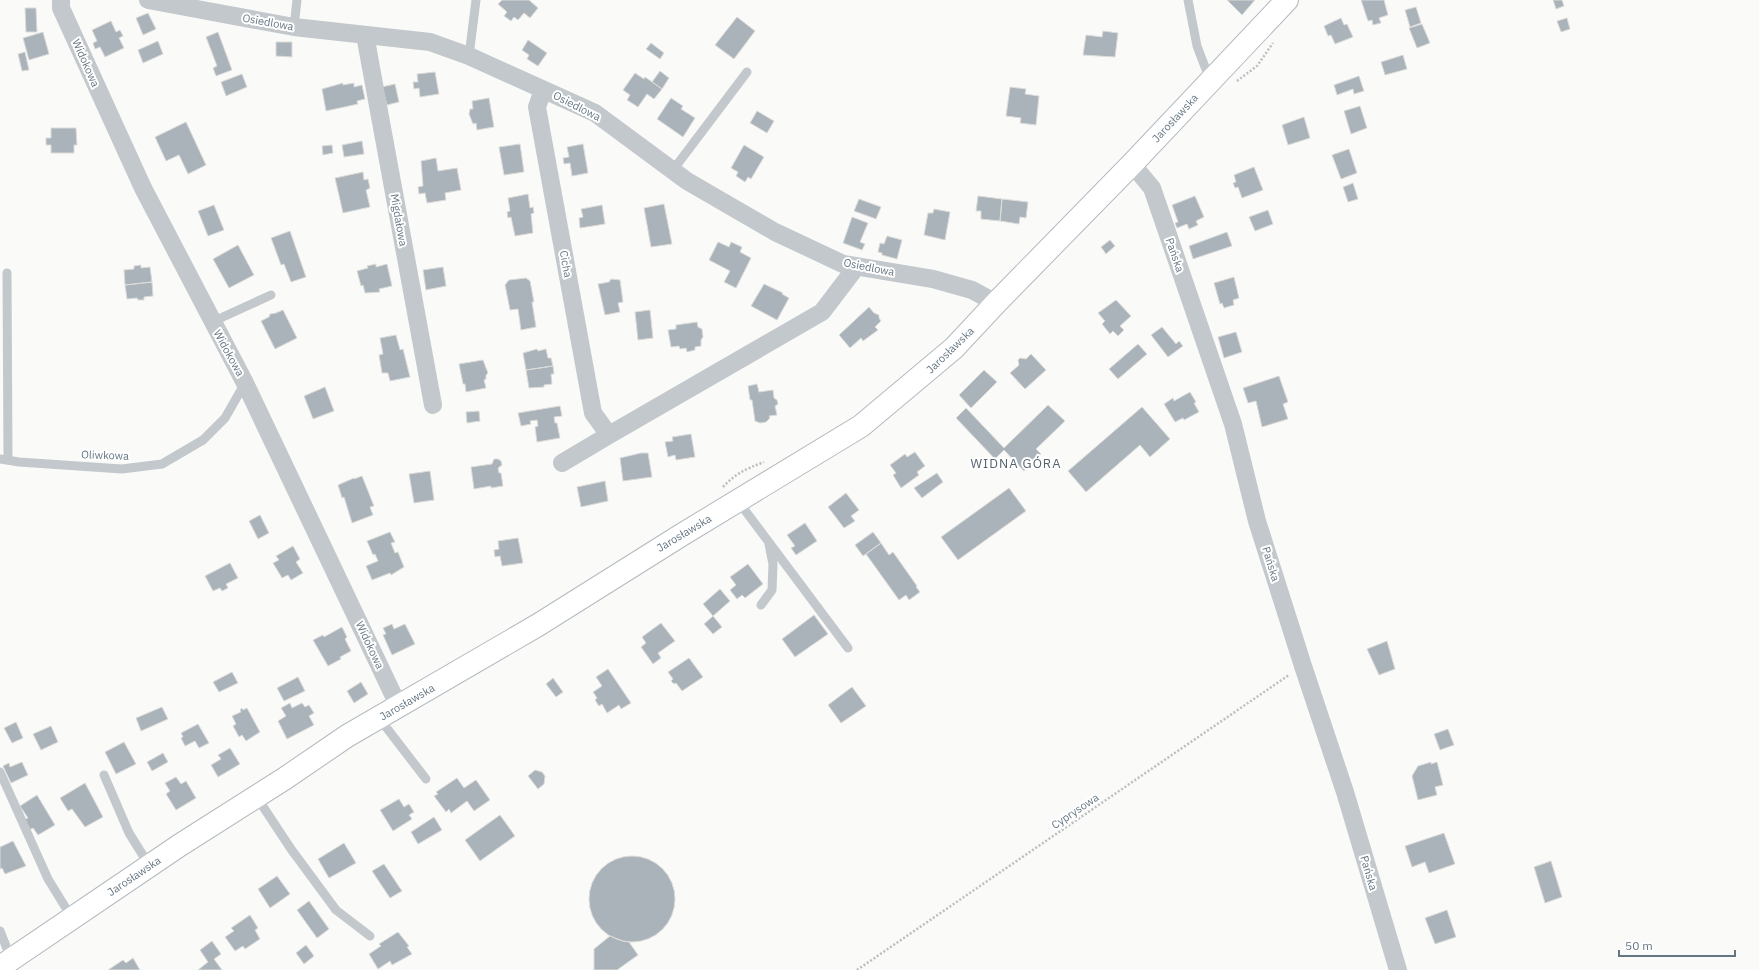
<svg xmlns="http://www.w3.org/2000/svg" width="1759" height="970" font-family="'IBM Plex Sans',sans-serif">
	<rect width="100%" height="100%" fill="#fafaf8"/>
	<!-- building -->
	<path fill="#aab3b9" stroke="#dcdcda" d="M 502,0 L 529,0 L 538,8 L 530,18 L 524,13 L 518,20 L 514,17 L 511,21 L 504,16 L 507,12 L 498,4 Z
		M 1227,0 L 1255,0 L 1242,15 Z
		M 1361,0 L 1384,0 L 1388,15 L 1379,18 L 1381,23 L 1373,25 L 1372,20 L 1368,21 Z
		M 1553,0 L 1562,0 L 1564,6 L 1556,9 Z
		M 1416,7 L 1421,23 L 1410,27 L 1405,10 Z
		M 25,8 L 36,8 L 37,32 L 26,32 Z
		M 148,13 L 156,29 L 143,35 L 136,18 Z
		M 737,17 L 755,31 L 734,59 L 715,45 Z
		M 1341,18 L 1344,25 L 1347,24 L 1353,37 L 1335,44 L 1331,35 L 1328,36 L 1324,26 Z
		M 1567,18 L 1570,29 L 1561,32 L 1557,21 Z
		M 111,21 L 116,32 L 120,30 L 123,36 L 119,38 L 124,48 L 105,57 L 100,47 L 95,49 L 93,43 L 97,41 L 92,30 Z
		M 1422,24 L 1430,43 L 1417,48 L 1409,28 Z
		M 1103,31 L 1118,33 L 1115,57 L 1083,55 L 1086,35 L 1102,37 Z
		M 43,32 L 49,54 L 29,60 L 23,38 Z
		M 218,32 L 232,70 L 216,76 L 213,68 L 217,66 L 206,37 Z
		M 528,40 L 547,53 L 538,66 L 527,59 L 529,55 L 522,50 Z
		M 158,41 L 163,54 L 143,63 L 138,50 Z
		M 276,42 L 292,42 L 292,57 L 276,56 Z
		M 651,43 L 664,53 L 660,59 L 646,49 Z
		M 25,52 L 29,70 L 22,71 L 18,54 Z
		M 1403,55 L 1407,69 L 1385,75 L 1381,62 Z
		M 660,71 L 669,78 L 662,89 L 652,82 Z
		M 435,72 L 439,94 L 420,97 L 419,88 L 414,89 L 413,82 L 418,82 L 417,74 Z
		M 635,73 L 644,79 L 645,77 L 662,89 L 654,99 L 647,94 L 638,107 L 627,100 L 630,95 L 623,90 Z
		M 242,74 L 247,87 L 226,96 L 221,82 Z
		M 1359,76 L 1364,91 L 1354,94 L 1353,89 L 1337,95 L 1334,85 Z
		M 343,83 L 343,85 L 354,83 L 354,87 L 362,85 L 365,99 L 357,101 L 358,104 L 326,111 L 322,89 Z
		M 395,84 L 399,102 L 387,105 L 382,87 Z
		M 1010,87 L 1026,89 L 1025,94 L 1039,96 L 1036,125 L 1020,123 L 1021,118 L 1006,116 Z
		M 489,98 L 494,127 L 477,130 L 476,123 L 473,124 L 469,114 L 470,109 L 473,109 L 472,101 Z
		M 671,98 L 683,106 L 681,109 L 695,118 L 683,137 L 657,119 Z
		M 1360,106 L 1367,128 L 1351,134 L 1344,111 Z
		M 757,111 L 774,121 L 767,133 L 750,123 Z
		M 1304,117 L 1310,138 L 1288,145 L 1282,125 Z
		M 186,122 L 206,165 L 188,174 L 179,155 L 166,161 L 155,137 Z
		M 51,128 L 76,128 L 77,145 L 74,145 L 74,153 L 51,153 L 51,145 L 46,145 L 46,138 L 51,138 Z
		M 362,141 L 364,154 L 344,157 L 342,145 Z
		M 520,144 L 524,172 L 504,175 L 499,147 Z
		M 583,144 L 588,173 L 572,176 L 570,163 L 564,164 L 563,158 L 569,157 L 567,147 Z
		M 332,145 L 333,153 L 323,155 L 322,146 Z
		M 744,145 L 764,157 L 751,179 L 748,177 L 745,182 L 736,176 L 738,172 L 731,168 Z
		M 1349,149 L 1357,173 L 1341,179 L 1332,155 Z
		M 436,158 L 438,171 L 457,168 L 461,190 L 445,193 L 446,200 L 427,203 L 425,193 L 419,194 L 418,187 L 423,186 L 421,161 Z
		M 1254,167 L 1263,190 L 1242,198 L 1238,187 L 1235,188 L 1233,183 L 1236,182 L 1234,175 Z
		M 363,172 L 364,180 L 368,179 L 370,188 L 366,190 L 370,207 L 343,213 L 335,178 Z
		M 1353,183 L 1358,199 L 1348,202 L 1343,187 Z
		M 528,194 L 530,208 L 533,207 L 534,213 L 531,214 L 533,233 L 515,236 L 511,217 L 508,218 L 507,212 L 510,211 L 508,198 Z
		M 978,196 L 1002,199 L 1000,221 L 981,219 L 981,211 L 976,211 Z
		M 1195,196 L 1204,217 L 1196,221 L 1198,225 L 1189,229 L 1187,224 L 1177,228 L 1175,223 L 1178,222 L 1172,205 Z
		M 859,199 L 881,207 L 876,219 L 854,211 Z
		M 1002,199 L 1028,202 L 1026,218 L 1020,217 L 1019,224 L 1000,221 Z
		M 664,204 L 672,244 L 651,247 L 644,208 Z
		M 214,205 L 224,230 L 208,236 L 198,211 Z
		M 602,205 L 605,224 L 580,228 L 579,218 L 583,217 L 581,209 Z
		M 934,209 L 950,212 L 945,240 L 924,235 L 928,213 L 933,213 Z
		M 1268,210 L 1273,224 L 1255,231 L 1249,217 Z
		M 852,217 L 868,223 L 860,242 L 865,244 L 862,250 L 843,243 Z
		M 290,231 L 306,277 L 291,282 L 284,264 L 281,265 L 271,238 Z
		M 1227,232 L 1232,246 L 1193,259 L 1189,246 Z
		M 887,236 L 902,240 L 897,259 L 882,255 L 882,253 L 878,252 L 880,243 L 884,244 Z
		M 1110,240 L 1115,246 L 1106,254 L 1101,247 Z
		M 718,242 L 729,247 L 731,242 L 742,247 L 740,252 L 751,258 L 736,288 L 724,282 L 730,271 L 709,260 Z
		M 238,245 L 254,275 L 229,288 L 213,259 Z
		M 376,264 L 376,267 L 387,264 L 392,286 L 379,289 L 380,292 L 365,293 L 363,285 L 361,286 L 357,271 L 368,268 L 367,266 Z
		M 141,265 L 141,268 L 150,267 L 152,282 L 125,285 L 124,270 L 134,269 L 134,266 Z
		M 443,267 L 446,286 L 426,290 L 423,270 Z
		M 1234,277 L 1239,298 L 1233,300 L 1234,305 L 1224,308 L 1222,303 L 1220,304 L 1214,283 Z
		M 526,278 L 530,281 L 534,302 L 532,302 L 536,327 L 521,330 L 518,309 L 510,310 L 505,285 L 509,280 Z
		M 611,279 L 620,280 L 623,302 L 618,303 L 620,312 L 605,315 L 598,284 L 609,282 Z
		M 152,282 L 153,296 L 144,297 L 144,300 L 138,300 L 137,298 L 127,299 L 125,285 Z
		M 764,284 L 783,293 L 782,294 L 789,298 L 777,320 L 751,306 Z
		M 1116,300 L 1131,316 L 1120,326 L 1124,330 L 1118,336 L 1113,331 L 1110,334 L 1102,324 L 1105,321 L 1098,313 Z
		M 869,307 L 874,313 L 879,315 L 879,318 L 881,321 L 875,327 L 878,330 L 863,341 L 861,338 L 850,348 L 839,335 Z
		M 283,310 L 297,338 L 275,349 L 261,321 L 269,317 L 270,314 L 276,313 Z
		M 650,310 L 653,338 L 638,340 L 635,312 Z
		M 697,322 L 698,327 L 702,329 L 703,337 L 701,340 L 701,346 L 695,347 L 695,350 L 687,352 L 686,348 L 680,349 L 679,346 L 671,347 L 668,330 L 676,329 L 676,325 Z
		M 1162,327 L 1176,344 L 1179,341 L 1183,346 L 1168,357 L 1151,335 Z
		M 1236,332 L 1242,352 L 1224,358 L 1218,337 Z
		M 396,335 L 400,350 L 403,349 L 410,377 L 390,381 L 388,373 L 382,373 L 379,355 L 383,354 L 380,338 Z
		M 1138,344 L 1147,354 L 1118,379 L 1109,369 Z
		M 537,349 L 538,351 L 546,349 L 548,358 L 551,358 L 553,366 L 526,370 L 523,353 Z
		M 1031,354 L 1046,370 L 1025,389 L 1010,373 L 1019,365 L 1018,360 L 1020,358 L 1026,359 Z
		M 483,360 L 488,373 L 486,375 L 486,379 L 484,380 L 486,388 L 466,392 L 465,384 L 463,384 L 459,364 Z
		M 553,366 L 554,374 L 551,374 L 552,384 L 544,385 L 544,387 L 529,388 L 526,370 Z
		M 984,370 L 997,382 L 971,408 L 959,395 Z
		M 1279,376 L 1288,402 L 1283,404 L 1288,419 L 1262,427 L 1256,401 L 1248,403 L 1243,388 Z
		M 757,384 L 759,392 L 773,390 L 774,398 L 777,400 L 778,404 L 775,406 L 777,415 L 769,416 L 770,418 L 766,422 L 760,423 L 755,421 L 752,400 L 750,400 L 748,386 Z
		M 325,387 L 334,411 L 313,419 L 304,396 Z
		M 1190,392 L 1196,402 L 1194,403 L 1199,412 L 1184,420 L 1183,418 L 1175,422 L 1164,404 L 1173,398 L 1174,401 Z
		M 1048,405 L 1065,421 L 1036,449 L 1041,454 L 1024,471 L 1004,450 L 995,459 L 956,418 L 966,408 L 1004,448 Z
		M 560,406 L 562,416 L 554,417 L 555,423 L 557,423 L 560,438 L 537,442 L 535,427 L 538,426 L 537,420 L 530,421 L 531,424 L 521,426 L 518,413 Z
		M 1142,407 L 1170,439 L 1150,457 L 1140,445 L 1086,492 L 1068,471 Z
		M 479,411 L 480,421 L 467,423 L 466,412 Z
		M 691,434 L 695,457 L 676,460 L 675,455 L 668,457 L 665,442 L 673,441 L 672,437 Z
		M 915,452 L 925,466 L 917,472 L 919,475 L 901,488 L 893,475 L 896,473 L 890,465 L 905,454 L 907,457 Z
		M 641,453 L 648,453 L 652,477 L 623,481 L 620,458 Z
		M 494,459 L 498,459 L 501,461 L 502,465 L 498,468 L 499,473 L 501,473 L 503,486 L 491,488 L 491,486 L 474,489 L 471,467 L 492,464 Z
		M 430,471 L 434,500 L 414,503 L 409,474 Z
		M 937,473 L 943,482 L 922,498 L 914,488 Z
		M 362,476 L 374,506 L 370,507 L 373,515 L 352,523 L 344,497 L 342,498 L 338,485 L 354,478 L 354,479 Z
		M 605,481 L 608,501 L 581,507 L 577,487 Z
		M 1009,488 L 1026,511 L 958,560 L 941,537 Z
		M 846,493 L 859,510 L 851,516 L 855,521 L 844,528 L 828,507 Z
		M 260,515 L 269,533 L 258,539 L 249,521 Z
		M 805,523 L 817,541 L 796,555 L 791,548 L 795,546 L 787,535 Z
		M 390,532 L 395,542 L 391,543 L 395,553 L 398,552 L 404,567 L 391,575 L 390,573 L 372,580 L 366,566 L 378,561 L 375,554 L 373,555 L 367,541 Z
		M 873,532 L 881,543 L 863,556 L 855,545 Z
		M 518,538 L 523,563 L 502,566 L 500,556 L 495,557 L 494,550 L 499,549 L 498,541 Z
		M 881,543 L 889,555 L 893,552 L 917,586 L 916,587 L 920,592 L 909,600 L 906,595 L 899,600 L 866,554 Z
		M 293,546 L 300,559 L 296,562 L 303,573 L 291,580 L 288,575 L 282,578 L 273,563 L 279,560 L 276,556 Z
		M 230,563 L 238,578 L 226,584 L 228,588 L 222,591 L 220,588 L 213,591 L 205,576 Z
		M 748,564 L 763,584 L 745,598 L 742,595 L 737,599 L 730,590 L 736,585 L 730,577 Z
		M 720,589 L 730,601 L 713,616 L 703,604 Z
		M 814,615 L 828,634 L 795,657 L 782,639 Z
		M 713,616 L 722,627 L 713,634 L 704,624 Z
		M 661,623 L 675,641 L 658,653 L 661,658 L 653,664 L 641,647 L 646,643 L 642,637 Z
		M 392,624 L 394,629 L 405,624 L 415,644 L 392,655 L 383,635 L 386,634 L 383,628 Z
		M 342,627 L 347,637 L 345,639 L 351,651 L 340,657 L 341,659 L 328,666 L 313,640 L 323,635 L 324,637 Z
		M 1387,641 L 1395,669 L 1379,675 L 1367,649 Z
		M 689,658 L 703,677 L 682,691 L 676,683 L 674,684 L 671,681 L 673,679 L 668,672 Z
		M 608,669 L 631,703 L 621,709 L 619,705 L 607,713 L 602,704 L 599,706 L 595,700 L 597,698 L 593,692 L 602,686 L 596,677 Z
		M 232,672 L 238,683 L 219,692 L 213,682 Z
		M 298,677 L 305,691 L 284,701 L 277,688 Z
		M 553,678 L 563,692 L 556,697 L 546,684 Z
		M 361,682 L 368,694 L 354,703 L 347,691 Z
		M 852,687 L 866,706 L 841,723 L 828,705 Z
		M 290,703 L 292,708 L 302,703 L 305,707 L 309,705 L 314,713 L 309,716 L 314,725 L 287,739 L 278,721 L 286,716 L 281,708 Z
		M 162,707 L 168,719 L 141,731 L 136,718 Z
		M 242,708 L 243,710 L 247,708 L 260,732 L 246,741 L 242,735 L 239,737 L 233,726 L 236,724 L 232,716 L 241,712 L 240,710 Z
		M 16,722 L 23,738 L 12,743 L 4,728 Z
		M 198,724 L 209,743 L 199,748 L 195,741 L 185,746 L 181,738 L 183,737 L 181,733 Z
		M 51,726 L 58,742 L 41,750 L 33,734 Z
		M 1448,729 L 1454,745 L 1440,750 L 1434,734 Z
		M 124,742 L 136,764 L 116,774 L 105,752 Z
		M 230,748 L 240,764 L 218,777 L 211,765 L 221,759 L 218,755 Z
		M 163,753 L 168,762 L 152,771 L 147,762 Z
		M 22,762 L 28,775 L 11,783 L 3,766 L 9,763 L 10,767 Z
		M 1431,762 L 1431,764 L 1437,762 L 1443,785 L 1435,787 L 1437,795 L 1418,800 L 1412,776 L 1418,766 Z
		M 535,770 L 542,772 L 545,776 L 544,784 L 538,789 L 528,776 Z
		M 176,777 L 181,784 L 186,781 L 196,798 L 176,810 L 166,794 L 170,791 L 165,783 Z
		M 457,778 L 464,788 L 476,780 L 490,800 L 474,811 L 467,801 L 451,813 L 449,809 L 446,812 L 434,796 L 438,794 L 436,792 Z
		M 85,783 L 103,817 L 85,827 L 72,809 L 68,811 L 60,798 Z
		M 37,795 L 55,825 L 38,835 L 33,828 L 29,830 L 24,820 L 28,818 L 20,806 Z
		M 399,799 L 404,807 L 409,804 L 414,812 L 409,815 L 412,819 L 393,831 L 380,810 Z
		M 500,815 L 515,836 L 480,861 L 465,840 Z
		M 434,817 L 442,830 L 418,844 L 411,832 Z
		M 1444,833 L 1455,864 L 1429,873 L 1425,862 L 1412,867 L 1405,846 Z
		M 13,841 L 26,866 L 5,874 L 2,868 L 0,869 L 0,847 Z
		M 344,843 L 356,863 L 329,878 L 318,859 Z
		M589 899a43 43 0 1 1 86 0a43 43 0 1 1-86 0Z
		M 1551,861 L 1562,897 L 1545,903 L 1534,867 Z
		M 384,864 L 402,891 L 390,898 L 372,871 Z
		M 277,876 L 290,894 L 270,908 L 258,889 Z
		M 309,901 L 329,929 L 317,938 L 297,910 Z
		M 1447,910 L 1456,937 L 1435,944 L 1425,918 Z
		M 250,915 L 258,928 L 255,930 L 260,939 L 245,949 L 243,946 L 235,951 L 225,937 L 234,931 L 231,928 Z
		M 398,932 L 409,946 L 407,947 L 412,954 L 392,965 L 390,961 L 378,969 L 369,954 L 381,946 L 379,944 Z
		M 610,936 L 623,941 L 629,942 L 638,955 L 617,970 L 594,970 L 594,949 Z
		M 212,941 L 221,954 L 214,959 L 222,970 L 198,970 L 208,962 L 200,950 Z
		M 306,945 L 314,956 L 304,964 L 296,953 Z
		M 133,958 L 140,970 L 108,970 L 123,960 L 126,963 Z"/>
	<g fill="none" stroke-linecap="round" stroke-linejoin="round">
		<!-- secondary casing -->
		<g stroke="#b3babf" stroke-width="24">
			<path id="secondary" d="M 0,967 L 180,845 L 284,779 L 347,736 L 538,625 L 683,534 L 861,426 L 954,348 L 996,303 L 1132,164 L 1287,0"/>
		</g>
		<!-- path -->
		<path stroke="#bbbfc2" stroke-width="2.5" stroke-dasharray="2 2" stroke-linecap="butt" d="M 1237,81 L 1257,66 L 1273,43
			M 723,487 C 736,473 746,469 764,462
			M 857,970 L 1289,675"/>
		<!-- service -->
		<path stroke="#c3c8cc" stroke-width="9" d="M 1188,0 L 1197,46 L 1210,80
			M 294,27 L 297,0
			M 469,56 L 476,0
			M 673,170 L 747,72
			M 7,273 L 8,460
			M 212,322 L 271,295
			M 0,459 L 19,462 L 122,469 L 162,464 L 203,440 L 225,418 L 245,383
			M 738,501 L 848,648
			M 761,605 L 772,590 L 773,564 L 769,544
			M 379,718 L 426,779
			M 0,772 L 48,879 L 72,918
			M 104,775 L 129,833 L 149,865
			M 256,796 L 291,849 L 336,910 L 370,936
			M 0,931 L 11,959"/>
		<!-- minor -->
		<path stroke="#c3c8cc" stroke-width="18" d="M 61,0 L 61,8 L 143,188 L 245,383 L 399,707
			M 148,0 L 294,27 L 430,42 L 469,56 L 595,113 L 687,181 L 775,232 L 843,264 L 933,279 L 972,290 L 996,303
			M 365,35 L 433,405
			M 543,90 L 537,107 L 593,413 L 609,435
			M 1132,164 L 1152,188 L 1233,424 L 1257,521 L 1303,666 L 1345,792 L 1398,970
			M 562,463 L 609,435 L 822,312 L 857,266"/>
		<!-- secondary -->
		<use href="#secondary" stroke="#fff" stroke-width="22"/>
	</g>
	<g text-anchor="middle" stroke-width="4" stroke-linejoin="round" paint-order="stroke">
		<!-- street labels -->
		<g font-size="11" fill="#657683" stroke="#fff">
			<text transform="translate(268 22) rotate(10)" y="4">Osiedlowa</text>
			<text transform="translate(86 63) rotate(66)" y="4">Widokowa</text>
			<text transform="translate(577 106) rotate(27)" y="4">Osiedlowa</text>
			<text transform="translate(1175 118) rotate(-47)" y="4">Jarosławska</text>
			<text transform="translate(399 220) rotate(80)" y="4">Migdałowa</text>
			<text transform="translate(1175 255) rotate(71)" y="4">Pańska</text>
			<text transform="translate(566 264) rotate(80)" y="4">Cicha</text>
			<text transform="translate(869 267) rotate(11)" y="4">Osiedlowa</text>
			<text transform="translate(950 350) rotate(-44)" y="4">Jarosławska</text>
			<text transform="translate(229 353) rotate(61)" y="4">Widokowa</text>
			<text transform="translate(105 455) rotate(2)" y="4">Oliwkowa</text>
			<text transform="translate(684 533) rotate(-31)" y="4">Jarosławska</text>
			<text transform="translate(1271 564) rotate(73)" y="4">Pańska</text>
			<text transform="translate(370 645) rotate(65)" y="4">Widokowa</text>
			<text transform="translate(407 702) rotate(-30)" y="4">Jarosławska</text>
			<text transform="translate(1075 811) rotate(-34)" y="4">Cyprysowa</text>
			<text transform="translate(1369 873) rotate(74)" y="4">Pańska</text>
			<text transform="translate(134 876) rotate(-34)" y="4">Jarosławska</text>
		</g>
		<!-- quarter labels -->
		<g font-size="13" letter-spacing="1" fill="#57646e" stroke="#fff">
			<text x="1016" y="468">WIDNA GÓRA</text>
		</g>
	</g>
	<!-- scale -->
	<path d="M1619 950v6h116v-6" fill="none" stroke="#657683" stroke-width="2"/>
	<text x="1625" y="950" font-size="12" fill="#657683" stroke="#ffffff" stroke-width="3" paint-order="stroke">50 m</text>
</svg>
